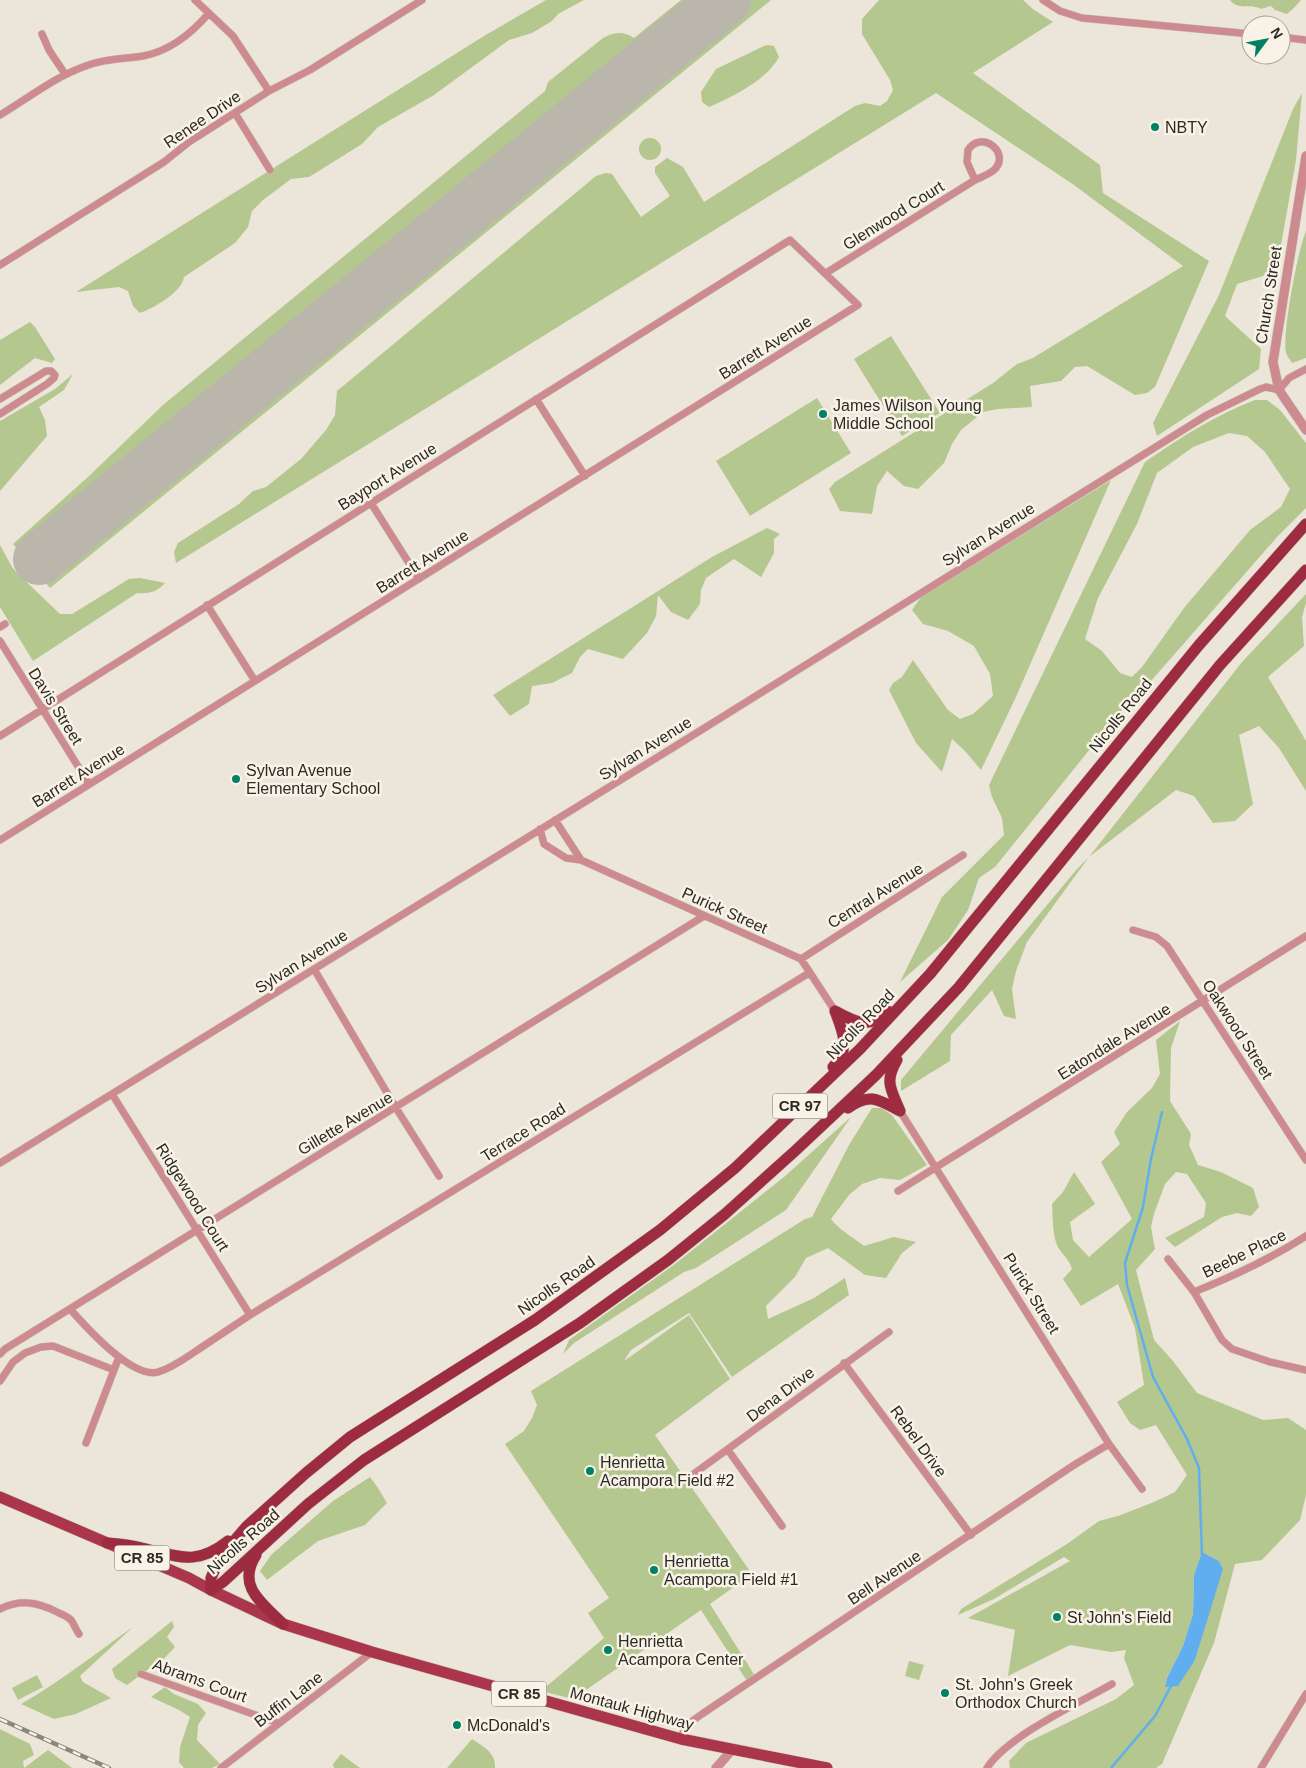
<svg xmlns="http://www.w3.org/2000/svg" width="1306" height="1768" font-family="Helvetica,sans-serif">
	<rect width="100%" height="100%" fill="#ebe6d9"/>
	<!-- green -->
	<path fill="#b4c78f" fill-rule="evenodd" d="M 546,0 L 584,0 L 558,14 L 552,21 L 532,33 L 509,40 L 434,95 L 378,127 L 362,144 L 309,177 L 291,179 L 263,200 L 252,211 L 248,227 L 235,243 L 184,277 C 182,292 154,308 140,313 L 133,306 L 128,291 L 119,287 L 76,292 L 484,36 Z
		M 681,0 L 771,0 L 50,588 L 13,544 L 88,477 L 163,405 L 545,91 L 548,82 L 603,38 C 615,32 623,31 634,38 Z
		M 879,0 L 1023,0 L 1034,10 L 1053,22 L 973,73 L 1100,165 L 1103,193 L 1209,261 L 1155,387 L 1147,393 L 1135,395 L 1087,366 L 1075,367 L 1061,381 L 1030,386 L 1032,407 L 998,409 L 983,412 L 961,430 L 952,444 L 944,463 L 918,489 L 904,486 L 887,471 L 877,486 L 872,514 L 840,511 L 829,489 L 835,482 L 993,383 L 1017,364 L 1033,358 L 1183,266 L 1074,185 L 936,93 L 176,563 L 174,552 L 178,543 L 239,504 L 253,491 L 266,487 L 301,459 L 326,430 L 335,415 L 337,391 L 596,176 L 606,173 L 612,174 L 641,217 L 670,196 L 655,173 L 655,167 L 667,158 L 683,167 L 704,202 L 855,106 L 865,103 L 880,106 L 887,101 L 893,90 L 890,80 L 862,34 L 862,19 Z
		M 1230,0 L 1301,0 L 1295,7 L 1287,14 L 1275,10 L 1271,6 L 1261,9 C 1251,3 1238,11 1230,0 Z
		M 766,45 L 774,46 L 779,57 C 767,80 732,97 709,107 L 702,102 L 701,92 L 716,69 Z
		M 1302,93 L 1296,160 L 1277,268 L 1263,276 L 1237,284 L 1225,316 L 1261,349 L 1259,369 L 1157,436 L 1153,423 L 1219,295 L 1293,109 Z
		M639 149a11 11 0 1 1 22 0a11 11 0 1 1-22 0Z
		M 1306,231 L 1306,358 L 1292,363 C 1290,360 1287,356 1286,353 C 1282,334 1298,249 1306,231 Z
		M 30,322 L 35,327 L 55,359 L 52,363 L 35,358 L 0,385 L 0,340 Z
		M 891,336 L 940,413 L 902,436 L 854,359 Z
		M 73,374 L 64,390 L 39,407 L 45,420 L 47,436 L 0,491 L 0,421 L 55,389 Z
		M 817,398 L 851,453 L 750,516 L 716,461 Z
		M 1255,400 L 1267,400 L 1280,410 L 1306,443 L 1306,508 L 1278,536 L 1151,681 L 1119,713 L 995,867 L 979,878 L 968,910 L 948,940 L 900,982 L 942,897 L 1004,835 L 1002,818 L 992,797 L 989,785 L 1145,462 C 1180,438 1215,415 1255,400 ZM 1229,433 L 1247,436 L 1265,452 L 1290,489 L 1281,507 L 1250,530 L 1184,608 L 1142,667 L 1132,677 L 1120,673 L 1102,651 L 1085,639 L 1098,598 L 1137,524 L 1157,473 L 1193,447 Z
		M 1111,480 L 1015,699 L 981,770 L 965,751 L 952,739 L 942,772 L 916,743 L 889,690 L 893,683 L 902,677 L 913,660 L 948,710 L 960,719 L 973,714 L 993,696 L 990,674 L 974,646 L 948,631 L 923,624 L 912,610 L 921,597 Z
		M 767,528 L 780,534 L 774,539 L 774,553 L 761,577 L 734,559 L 706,578 L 701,590 L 700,604 L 688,620 L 671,612 L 658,595 L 656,616 L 647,633 L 623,659 L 588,649 L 580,657 L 572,673 L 552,683 L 532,686 L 529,704 L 510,716 L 493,695 L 712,557 Z
		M 0,545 L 12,567 L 17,573 L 60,614 L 72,614 L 129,579 L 140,578 L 165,583 C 157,592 149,594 137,593 L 33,661 L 0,607 Z
		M 1306,594 L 1306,603 L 1302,617 L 1304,646 L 1268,677 L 1306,741 L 1306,791 L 1279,748 L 1259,726 L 1239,735 L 1253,804 L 1235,821 L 1213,823 L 1194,796 L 1176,790 L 1089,857 L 1027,942 L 1016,971 L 1012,989 L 1016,1019 L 1004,1016 L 992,990 L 951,1035 L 950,1061 L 901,1091 L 901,1080 L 1077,869 L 1089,857 L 1242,662 Z
		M 1180,1021 L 1171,1048 L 1170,1101 L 1191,1134 L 1189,1145 L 1198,1165 L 1221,1172 L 1253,1188 L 1259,1207 L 1251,1216 L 1237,1213 L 1222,1217 L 1175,1247 L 1165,1238 L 1204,1217 L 1206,1203 L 1187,1174 L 1176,1172 L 1165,1184 L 1154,1214 L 1151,1227 L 1155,1249 L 1136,1270 L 1154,1340 L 1173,1361 L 1197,1393 L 1263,1420 L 1288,1418 L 1306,1430 L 1306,1495 L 1300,1520 L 1262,1560 L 1235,1564 L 1214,1643 L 1162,1764 L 1156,1768 L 1010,1768 L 1009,1761 L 1026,1743 L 1116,1699 L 1134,1685 L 1124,1658 L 1126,1650 L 1111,1652 L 1070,1645 L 1008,1676 L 1015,1630 L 968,1618 L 1070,1561 L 1064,1557 L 994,1599 L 958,1615 L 961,1609 L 1067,1544 L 1099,1521 L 1118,1516 L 1154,1502 L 1175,1492 L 1187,1475 L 1156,1425 L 1140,1430 L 1130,1423 L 1117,1402 L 1144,1385 L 1135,1328 L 1118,1284 L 1081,1306 L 1063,1279 L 1072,1269 C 1069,1258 1061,1254 1057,1245 C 1052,1233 1053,1217 1052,1204 L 1063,1192 L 1074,1172 L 1095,1204 L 1070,1222 L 1073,1240 L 1089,1257 L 1132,1219 L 1101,1162 L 1120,1144 L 1114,1132 L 1127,1112 L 1152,1088 L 1160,1074 L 1156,1040 ZM 1202,1552 L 1219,1561 L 1222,1569 L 1195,1660 L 1165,1687 L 1167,1678 L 1183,1646 L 1193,1614 L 1194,1575 Z
		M 872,1108 L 881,1108 L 892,1115 L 927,1165 L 900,1180 L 880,1178 L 862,1184 L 849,1195 L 831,1219 C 839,1230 853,1237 864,1246 L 894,1237 L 916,1242 L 902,1253 L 886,1278 L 865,1275 L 828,1248 L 806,1258 L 795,1277 L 766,1306 L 768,1319 L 814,1298 L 845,1278 L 849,1295 L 732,1377 L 689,1313 L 631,1350 L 624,1361 L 689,1315 L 730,1379 L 655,1435 L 752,1574 L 710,1604 L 755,1676 L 747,1681 L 701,1610 L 573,1699 L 541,1691 L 604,1638 L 588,1613 L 609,1598 L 505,1444 L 524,1431 L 532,1418 L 537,1405 L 531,1391 L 805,1219 L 812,1217 L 849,1145 Z
		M 851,1117 L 786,1210 L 696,1268 L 684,1272 L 574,1343 L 563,1354 L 569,1340 L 675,1264 L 784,1177 Z
		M 370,1477 L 378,1488 L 387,1503 L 365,1525 L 318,1541 L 267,1580 L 260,1571 L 271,1555 L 333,1501 Z
		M 172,1621 L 174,1627 L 167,1637 L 175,1647 L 155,1668 L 150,1668 L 127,1685 L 115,1678 L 112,1669 Z
		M 133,1627 L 80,1676 L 83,1682 L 111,1698 L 76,1714 L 54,1719 L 21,1704 C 60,1682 96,1653 133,1627 Z
		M 909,1661 L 924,1665 L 919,1680 L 905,1676 Z
		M 37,1675 L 43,1687 L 18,1700 L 12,1688 Z
		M 165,1687 L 174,1694 L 198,1704 L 206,1713 L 198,1725 L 197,1740 L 220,1764 L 212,1768 L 184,1768 L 179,1762 L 180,1747 L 190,1717 L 179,1710 L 151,1697 Z
		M 0,1729 L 30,1744 L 34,1755 L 23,1761 L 24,1768 L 48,1750 L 72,1768 L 0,1768 Z
		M 472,1739 C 484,1747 496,1753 495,1768 L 447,1768 Z
		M 341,1754 L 360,1768 L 334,1768 L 333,1764 Z"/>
	<!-- water -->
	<path fill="#61aeee" d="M 1202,1552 L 1219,1561 L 1223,1569 L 1195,1660 L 1178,1686 L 1165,1687 L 1167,1678 L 1183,1646 L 1193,1614 L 1194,1575 Z"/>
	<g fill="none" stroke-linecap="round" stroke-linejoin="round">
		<!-- stream -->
		<path stroke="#61aeee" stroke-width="2.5" d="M 1162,1112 L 1151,1159 L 1143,1207 L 1125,1263 L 1127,1285 L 1153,1377 L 1187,1439 L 1199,1468 L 1202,1555
			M 1111,1768 L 1155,1716 L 1171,1686"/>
		<!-- runway -->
		<path stroke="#bab6ac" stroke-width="52" d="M 39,559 L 725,0"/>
		<!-- minor casing -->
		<g stroke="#c9c4b9" stroke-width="8">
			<path id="minor" d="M 195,0 L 233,36 L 269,91
				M 1043,0 L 1060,11 L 1082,18 L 1251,34
				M 42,34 L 49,50 L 65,74
				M 1281,37 L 1306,40
				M 235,113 L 270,170
				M 0,115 C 27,99 53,78 83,67 C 102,59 123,59 143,56 C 170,51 192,33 209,13
				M 0,265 L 164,162 L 189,142 L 269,91 L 310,70 L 422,0
				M 826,273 L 975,180 C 981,177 991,174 996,168 C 1009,151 981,130 968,150 L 967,162 L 975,180
				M 0,399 L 46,371 L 51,371 L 55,375 L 54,378 L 47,384 L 0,414
				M 536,399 L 585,476
				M 371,503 L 419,579
				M 207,605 L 255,681
				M 0,627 L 5,624
				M 0,641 L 89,784
				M 0,736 L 790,240 L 858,305 L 0,840
				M 540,829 L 544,844 L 566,858 L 581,860 L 555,820
				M 581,860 L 801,959 L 835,1011
				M 1133,930 L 1156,937 L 1167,946 L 1306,1160
				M 801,959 L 963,855
				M 314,969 L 396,1108 L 439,1176
				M 112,1094 L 250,1315
				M 900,1111 L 1109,1444 L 1142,1489
				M 0,1163 L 674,747 L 1207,415 L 1260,389 L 1266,387 L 1279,390 L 1289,378 L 1306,369
				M 898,1191 L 1306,936
				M 1168,1259 L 1194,1292 L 1222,1340 L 1232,1349 L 1270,1362 L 1306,1370
				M 1194,1292 C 1234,1276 1270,1259 1306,1236
				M 70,1309 C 86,1327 132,1379 158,1372 C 172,1368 184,1359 196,1351 C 214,1339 232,1327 250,1315 L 809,973
				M 0,1354 L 5,1349 L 704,916
				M 844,1363 L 971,1535
				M 0,1381 L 13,1362 L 25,1353 L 41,1347 L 53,1346 L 114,1370
				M 86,1443 L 119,1357
				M 728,1450 L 782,1526
				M 688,1478 L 889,1332
				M 0,1609 C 20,1599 38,1602 57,1612 C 61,1614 67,1616 71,1620 C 74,1624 76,1630 79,1634
				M 141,1674 L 278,1723
				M 681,1739 L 685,1726 L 702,1714 L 1074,1465 L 1109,1444
				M 221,1768 L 372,1652
				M 987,1768 C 1006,1737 1079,1703 1112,1684
				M 1261,1768 L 1306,1694"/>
		</g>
		<!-- tertiary casing -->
		<g stroke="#c9c4b9" stroke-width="10">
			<path id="tertiary" d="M 1306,156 L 1273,362 L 1279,390 L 1306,430
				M 716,1768 L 732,1750"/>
		</g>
		<!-- primary casing -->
		<g stroke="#c9c4b9" stroke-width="12">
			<path id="primary" d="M 0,1497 L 189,1578 L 211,1590 L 283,1624 L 372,1652 L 681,1739 L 827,1768"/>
		</g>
		<!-- trunk casing -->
		<g stroke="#c9c4b9" stroke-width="12">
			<path id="trunk" d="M 835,1011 C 855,1022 869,1030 888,1011
				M 897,1060 C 884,1082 891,1089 900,1111
				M 833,1067 C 851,1049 843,1032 835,1011
				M 848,1108 C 870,1092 879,1100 900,1111
				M 107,1543 C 119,1544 131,1545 142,1548 C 178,1556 195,1567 228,1541
				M 256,1555 C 236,1586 262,1603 283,1624
				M 211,1590 L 211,1578 L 220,1557 L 247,1526 L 306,1473 L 350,1437 L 535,1320 L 660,1230 L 735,1168 L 860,1049 L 930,974 L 1199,645 L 1306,524
				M 211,1590 L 223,1582 L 308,1504 L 364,1460 L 580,1323 L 668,1260 L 725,1214 L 795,1151 L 876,1075 L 959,987 L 1220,665 L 1306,570"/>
		</g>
		<!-- minor -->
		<use href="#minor" stroke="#cd8b90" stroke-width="7"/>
		<!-- tertiary -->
		<use href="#tertiary" stroke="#cd8b90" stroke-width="9"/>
		<!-- primary -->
		<use href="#primary" stroke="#ab354a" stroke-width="11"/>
		<!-- trunk -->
		<use href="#trunk" stroke="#9d2c41" stroke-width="11"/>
		<!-- rail casing -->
		<g stroke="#8a877e" stroke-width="4.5">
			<path id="rail" d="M 0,1719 L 109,1768"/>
		</g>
		<!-- rail -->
		<use href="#rail" stroke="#f9f3e7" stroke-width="2.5" stroke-dasharray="8" stroke-linecap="butt"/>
	</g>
	<!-- markers -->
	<g fill="#008163" stroke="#f9f3e7" stroke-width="2">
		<circle cx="1155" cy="127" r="5"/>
		<circle cx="823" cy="414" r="5"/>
		<circle cx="236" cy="779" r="5"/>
		<circle cx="590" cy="1471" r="5"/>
		<circle cx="654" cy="1570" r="5"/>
		<circle cx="1057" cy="1617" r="5"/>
		<circle cx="608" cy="1650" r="5"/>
		<circle cx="945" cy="1693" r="5"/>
		<circle cx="457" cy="1725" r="5"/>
	</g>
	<g text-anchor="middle" stroke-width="5" stroke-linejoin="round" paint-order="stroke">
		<!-- shield labels -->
		<g fill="#f9f3e7" stroke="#6a6660" stroke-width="1">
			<rect x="772.5" y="1093.5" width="55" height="25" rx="4"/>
			<rect x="114.5" y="1545.5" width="55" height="25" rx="4"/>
			<rect x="491.5" y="1681.5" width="55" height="25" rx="4"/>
		</g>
		<g font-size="15" font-weight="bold" fill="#2c2a26">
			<text x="800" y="1111">CR 97</text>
			<text x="142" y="1563">CR 85</text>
			<text x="519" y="1699">CR 85</text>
		</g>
		<!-- street labels -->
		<g font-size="16" fill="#2c2a26" stroke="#f9f3e7">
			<text transform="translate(202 119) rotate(-34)" y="6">Renee Drive</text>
			<text transform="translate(893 215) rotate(-32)" y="6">Glenwood Court</text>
			<text transform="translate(1268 295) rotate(-81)" y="6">Church Street</text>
			<text transform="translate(765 347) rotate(-32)" y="6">Barrett Avenue</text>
			<text transform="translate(387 476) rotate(-32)" y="6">Bayport Avenue</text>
			<text transform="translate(988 534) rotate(-32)" y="6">Sylvan Avenue</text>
			<text transform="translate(422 561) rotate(-32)" y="6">Barrett Avenue</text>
			<text transform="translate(56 706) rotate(58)" y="6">Davis Street</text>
			<text transform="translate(1120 715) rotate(-51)" y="6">Nicolls Road</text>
			<text transform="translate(645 748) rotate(-32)" y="6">Sylvan Avenue</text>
			<text transform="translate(78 775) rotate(-32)" y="6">Barrett Avenue</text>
			<text transform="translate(875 895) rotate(-32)" y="6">Central Avenue</text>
			<text transform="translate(725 910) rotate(24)" y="6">Purick Street</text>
			<text transform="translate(301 961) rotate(-32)" y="6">Sylvan Avenue</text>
			<text transform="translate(860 1024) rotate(-46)" y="6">Nicolls Road</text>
			<text transform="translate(1238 1029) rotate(57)" y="6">Oakwood Street</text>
			<text transform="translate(1114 1041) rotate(-32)" y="6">Eatondale Avenue</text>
			<text transform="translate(345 1123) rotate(-31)" y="6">Gillette Avenue</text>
			<text transform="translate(523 1132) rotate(-32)" y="6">Terrace Road</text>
			<text transform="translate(193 1197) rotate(58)" y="6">Ridgewood Court</text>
			<text transform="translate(1244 1253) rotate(-26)" y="6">Beebe Place</text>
			<text transform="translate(556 1285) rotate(-35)" y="6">Nicolls Road</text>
			<text transform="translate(1032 1293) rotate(58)" y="6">Purick Street</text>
			<text transform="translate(780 1394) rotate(-37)" y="6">Dena Drive</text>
			<text transform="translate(919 1441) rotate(54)" y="6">Rebel Drive</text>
			<text transform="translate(243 1541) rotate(-41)" y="6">Nicolls Road</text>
			<text transform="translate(884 1577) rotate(-34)" y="6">Bell Avenue</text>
			<text transform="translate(200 1680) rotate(20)" y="6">Abrams Court</text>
			<text transform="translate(288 1699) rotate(-37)" y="6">Buffin Lane</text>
			<text transform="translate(632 1708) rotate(15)" y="6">Montauk Highway</text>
		</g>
		<!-- poi labels -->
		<g font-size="16" fill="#2c2a26" stroke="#f9f3e7" text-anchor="start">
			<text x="1165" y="133">NBTY</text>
			<text x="833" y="411">James Wilson Young<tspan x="833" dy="18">Middle School</tspan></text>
			<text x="246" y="776">Sylvan Avenue<tspan x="246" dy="18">Elementary School</tspan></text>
			<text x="600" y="1468">Henrietta<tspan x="600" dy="18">Acampora Field #2</tspan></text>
			<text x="664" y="1567">Henrietta<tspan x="664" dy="18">Acampora Field #1</tspan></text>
			<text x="1067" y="1623">St John's Field</text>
			<text x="618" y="1647">Henrietta<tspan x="618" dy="18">Acampora Center</tspan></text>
			<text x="955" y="1690">St. John's Greek<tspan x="955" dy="18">Orthodox Church</tspan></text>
			<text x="467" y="1731">McDonald's</text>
		</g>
	</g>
	<!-- north arrow -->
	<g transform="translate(1266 40) rotate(58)"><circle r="24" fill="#f9f3e7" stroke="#a7a39a"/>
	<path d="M0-4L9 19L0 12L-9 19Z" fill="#008163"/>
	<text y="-8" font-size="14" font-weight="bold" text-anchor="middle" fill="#2c2a26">N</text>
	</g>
</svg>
